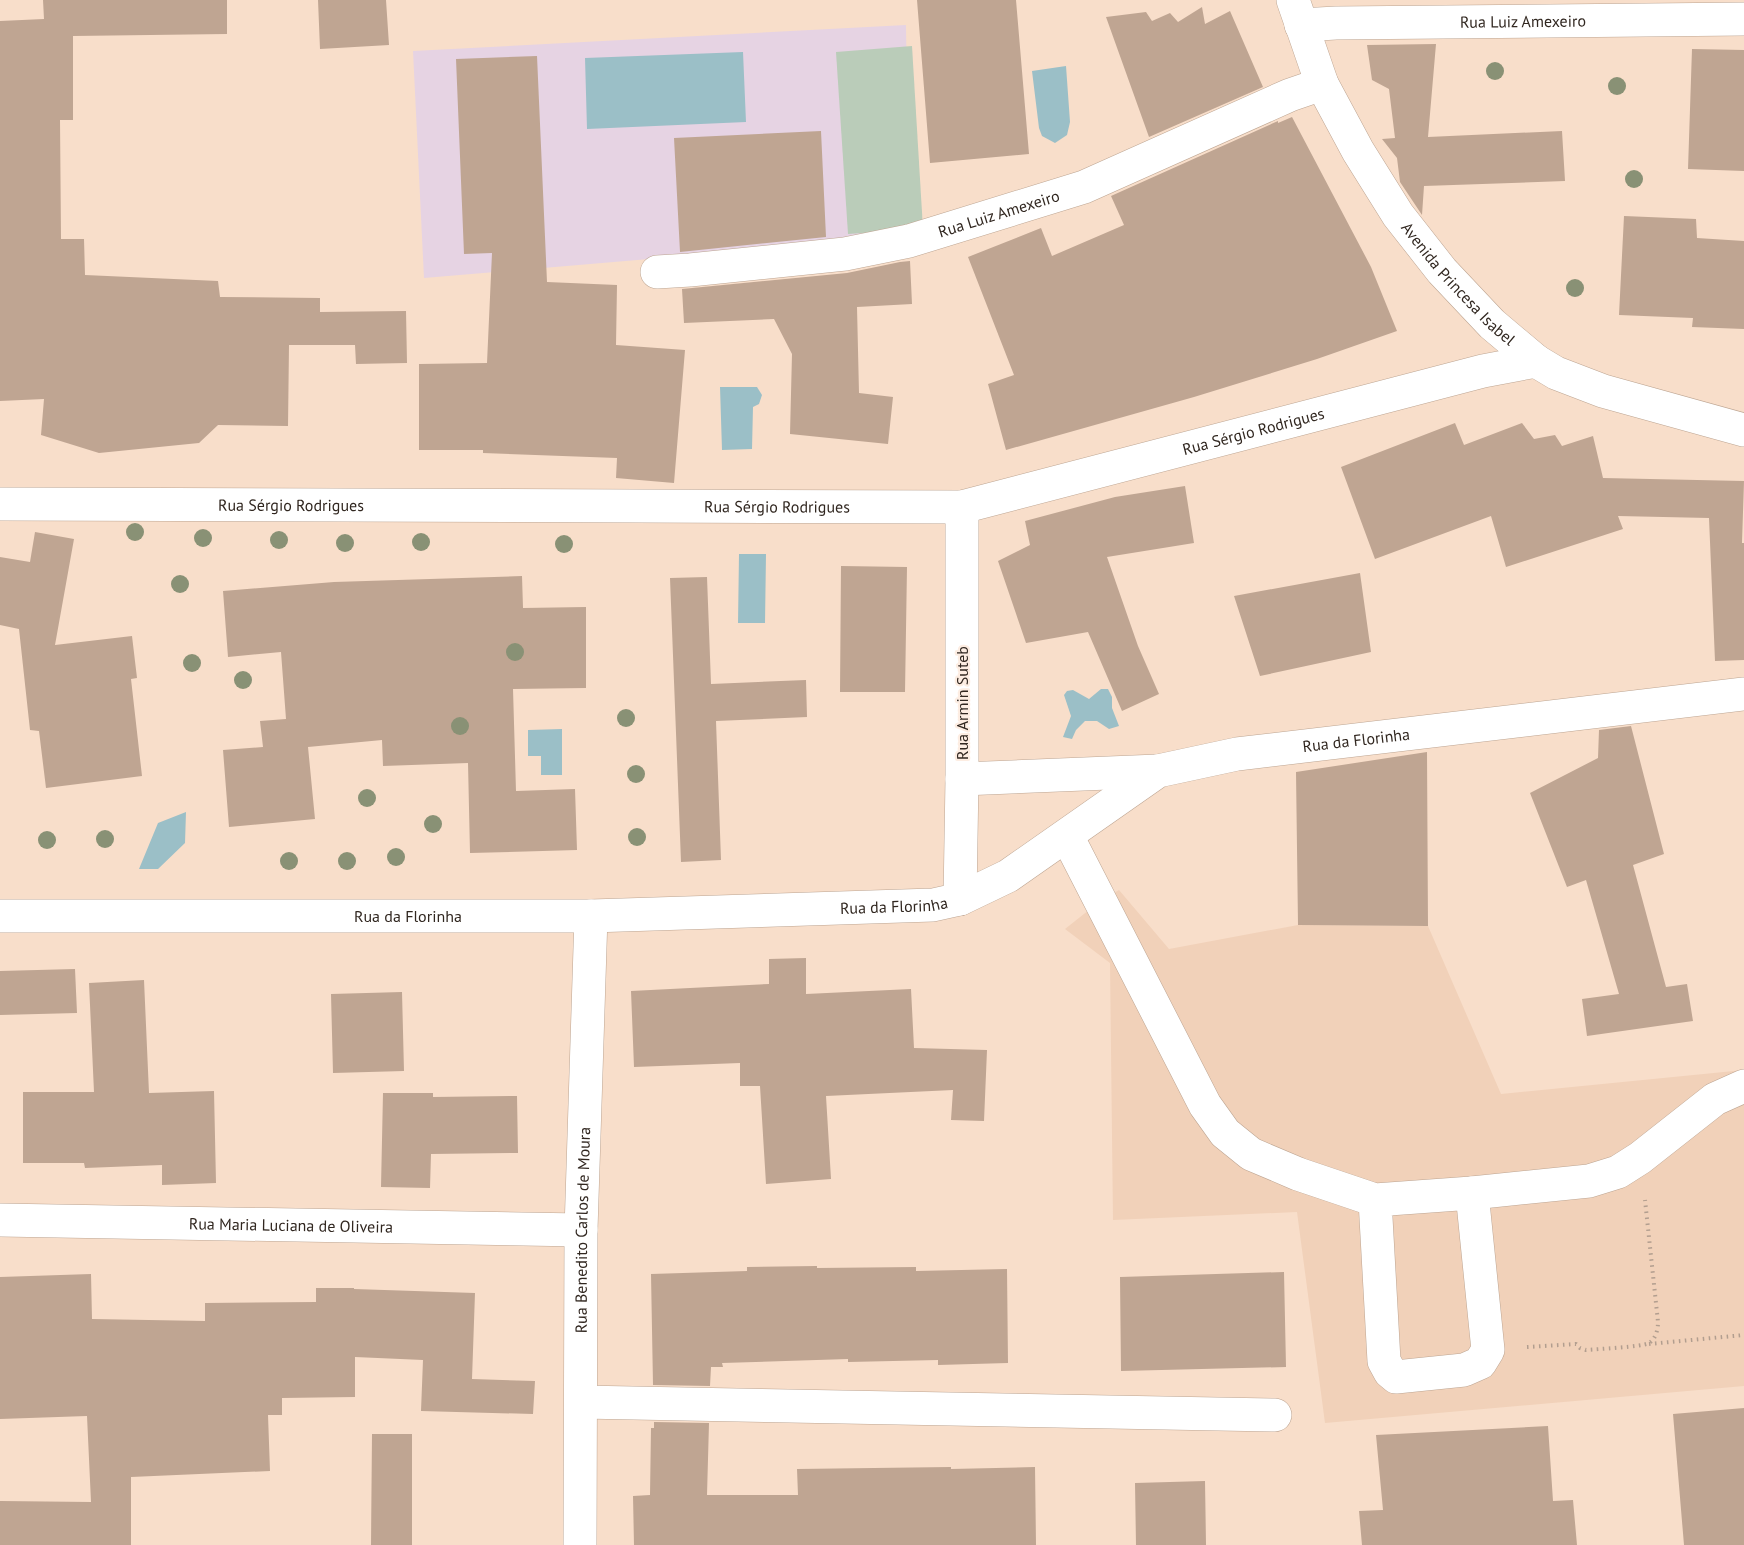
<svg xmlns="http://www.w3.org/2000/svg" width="1744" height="1545" font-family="'PT Sans',sans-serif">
	<rect width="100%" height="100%" fill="#f8deca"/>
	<!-- built -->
	<path fill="#f1d1b9" d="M 1119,890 L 1169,949 L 1298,925 L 1428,926 L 1501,1094 L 1744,1070 L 1744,1386 L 1325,1423 L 1297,1212 L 1113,1220 L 1110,963 L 1065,929 L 1099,902 Z"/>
	<!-- education -->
	<path fill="#e6d3e3" d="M 906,25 L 909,237 L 424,278 L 413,51 Z"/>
	<!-- green -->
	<path fill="#baccb9" d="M 912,46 L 923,229 L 848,234 L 836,52 Z"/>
	<!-- water -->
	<path fill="#9bbfc7" d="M 743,52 L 746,122 L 587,129 L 585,58 Z
		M 1066,66 L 1070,122 L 1067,135 L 1055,143 L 1042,136 L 1039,128 L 1032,71 Z
		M 720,387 L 757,387 L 762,395 L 759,404 L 753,407 L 752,449 L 722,450 Z
		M 739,554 L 766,554 L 765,623 L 738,623 Z
		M 1101,689 L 1108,689 L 1112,697 L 1112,708 L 1119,726 L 1109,729 L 1097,721 L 1085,721 L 1076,730 L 1072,739 L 1063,737 L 1071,716 L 1064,695 L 1067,691 L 1073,690 L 1089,699 Z
		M 562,729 L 562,775 L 541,775 L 541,756 L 528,756 L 528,730 Z
		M 186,812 L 185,843 L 158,869 L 139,869 L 158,823 Z"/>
	<!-- building -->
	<path fill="#bfa592" d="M 43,0 L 227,0 L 227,34 L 73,36 L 73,120 L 60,120 L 61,239 L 84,239 L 85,275 L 218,281 L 220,297 L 320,298 L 320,312 L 406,311 L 407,363 L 356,364 L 355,345 L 289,345 L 288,426 L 218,425 L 199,443 L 99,453 L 41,435 L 44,399 L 0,401 L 0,21 L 44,19 Z
		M 318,0 L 386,0 L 389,45 L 320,49 Z
		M 917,0 L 1016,0 L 1029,154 L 930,163 Z
		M 1202,7 L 1205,24 L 1230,11 L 1263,87 L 1149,137 L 1106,17 L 1146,12 L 1152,21 L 1170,13 L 1178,22 Z
		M 1436,44 L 1428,137 L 1562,131 L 1565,181 L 1424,186 L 1422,215 L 1400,182 L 1397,158 L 1382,139 L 1395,138 L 1389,89 L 1372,80 L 1367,45 Z
		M 1692,49 L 1744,50 L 1744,171 L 1688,169 Z
		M 537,56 L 547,282 L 617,285 L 616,345 L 685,350 L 674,483 L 616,478 L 617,458 L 483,453 L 483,450 L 419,450 L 419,364 L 487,363 L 492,253 L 464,254 L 456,59 Z
		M 1292,117 L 1371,267 L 1397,331 L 1317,359 L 1194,397 L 1006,450 L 988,384 L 1014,375 L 968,257 L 1041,228 L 1052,256 L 1124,225 L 1111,196 L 1278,121 L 1278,123 Z
		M 821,131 L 826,237 L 680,252 L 674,138 Z
		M 1624,216 L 1696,219 L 1697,238 L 1744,241 L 1744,329 L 1692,327 L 1693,318 L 1619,315 Z
		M 910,261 L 912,304 L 857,307 L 859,393 L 893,397 L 888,444 L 790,434 L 792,354 L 774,319 L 684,323 L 682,289 L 847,273 L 900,262 Z
		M 1455,423 L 1464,445 L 1522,423 L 1534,439 L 1555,435 L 1562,446 L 1593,436 L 1603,478 L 1744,481 L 1742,543 L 1744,543 L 1744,660 L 1715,661 L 1709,518 L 1618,516 L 1623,529 L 1506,567 L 1491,516 L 1375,559 L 1341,467 Z
		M 1185,486 L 1194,543 L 1107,557 L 1138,646 L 1159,694 L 1122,711 L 1088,632 L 1026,643 L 998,561 L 1030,545 L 1025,521 L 1115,497 Z
		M 35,532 L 74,539 L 55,645 L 132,636 L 137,678 L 131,679 L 142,776 L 46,788 L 39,731 L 30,730 L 19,629 L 0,625 L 0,557 L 30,562 Z
		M 841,566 L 907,567 L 905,692 L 840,692 Z
		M 1360,573 L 1371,652 L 1260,676 L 1234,596 Z
		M 522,576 L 523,608 L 586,607 L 586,688 L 513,689 L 516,791 L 575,789 L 577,850 L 470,853 L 468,763 L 383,766 L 382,740 L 308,747 L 315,819 L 229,827 L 223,750 L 263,747 L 260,721 L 286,719 L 281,652 L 228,657 L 223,591 L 334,582 Z
		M 707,577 L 711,684 L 806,680 L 807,717 L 716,721 L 721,860 L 681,862 L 670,578 Z
		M 1631,726 L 1664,854 L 1633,865 L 1666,987 L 1687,984 L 1693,1021 L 1587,1036 L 1582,999 L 1619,994 L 1586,880 L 1567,887 L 1530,793 L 1598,758 L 1599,730 Z
		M 1427,752 L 1428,926 L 1298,925 L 1296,772 Z
		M 806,958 L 806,994 L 911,989 L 914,1048 L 987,1050 L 984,1121 L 951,1120 L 953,1090 L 826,1096 L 831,1179 L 766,1184 L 760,1086 L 740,1086 L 740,1063 L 634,1067 L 631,991 L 769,984 L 769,959 Z
		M 75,969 L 77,1013 L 0,1015 L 0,971 Z
		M 144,980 L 149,1093 L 214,1091 L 216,1183 L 162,1185 L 162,1165 L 85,1168 L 84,1163 L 23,1163 L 23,1092 L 94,1092 L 89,983 Z
		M 402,992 L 404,1071 L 333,1073 L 331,994 Z
		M 383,1093 L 433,1093 L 433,1097 L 517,1096 L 518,1153 L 431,1154 L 430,1188 L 381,1187 Z
		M 817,1266 L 817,1268 L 916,1267 L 916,1271 L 1007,1269 L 1008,1363 L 938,1365 L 938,1360 L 848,1362 L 848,1359 L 722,1363 L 723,1367 L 711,1367 L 710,1386 L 653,1385 L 651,1274 L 747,1271 L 747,1267 Z
		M 1284,1272 L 1286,1367 L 1121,1371 L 1120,1277 Z
		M 91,1274 L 92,1319 L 205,1321 L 205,1303 L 316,1302 L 316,1288 L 354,1288 L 354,1289 L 475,1293 L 472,1379 L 535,1381 L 533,1414 L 421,1411 L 423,1360 L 355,1357 L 355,1397 L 282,1398 L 282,1415 L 268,1415 L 270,1471 L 131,1477 L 131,1545 L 0,1545 L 0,1501 L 91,1502 L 87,1416 L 0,1419 L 0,1277 Z
		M 1744,1408 L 1744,1545 L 1684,1545 L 1673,1414 Z
		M 654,1422 L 709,1423 L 707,1495 L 798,1495 L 797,1469 L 951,1467 L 951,1469 L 1035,1467 L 1036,1545 L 634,1545 L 633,1496 L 650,1495 L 651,1428 L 654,1428 Z
		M 1548,1426 L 1553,1501 L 1573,1500 L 1577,1545 L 1362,1545 L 1359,1511 L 1383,1510 L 1376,1435 Z
		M 372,1434 L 412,1434 L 412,1545 L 371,1545 Z
		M 1205,1481 L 1206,1545 L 1136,1545 L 1135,1483 Z"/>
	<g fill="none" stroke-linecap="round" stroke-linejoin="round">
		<!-- minor casing -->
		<g stroke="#bda592" stroke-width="34">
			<g id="minor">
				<path id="s1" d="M 1301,25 L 1336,23 L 1744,19"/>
				<path id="s2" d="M 657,272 L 690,270 L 845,254 L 909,241 L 1084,187 L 1290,95 L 1322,84"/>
				<path id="s3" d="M 0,504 L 962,507 L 1483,371 L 1536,361"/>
				<path d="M 962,779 L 1158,771"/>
				<path d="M 1067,836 L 1205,1105 L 1225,1133 L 1251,1154 L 1298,1174 L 1375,1200 L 1472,1193 L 1488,1350 L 1480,1363 L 1464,1370 L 1396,1377 L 1390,1372 L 1384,1361 L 1375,1200"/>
				<path d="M 960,899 L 962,779 L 962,507"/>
				<path id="s4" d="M 0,916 L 591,916 L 933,905 L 960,899 L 1008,876 L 1158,771 L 1237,754 L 1744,694"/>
				<path d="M 1472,1193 L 1589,1181 L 1618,1172 L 1640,1158 L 1715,1099 L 1744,1086"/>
				<path id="s5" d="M 0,1220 L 581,1230"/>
				<path d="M 581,1402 L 1275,1415"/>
				<path id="s6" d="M 580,1545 L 581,1230 L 591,916"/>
			</g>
		</g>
		<!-- major casing -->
		<g stroke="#bda592" stroke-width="34">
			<g id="major">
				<path id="s7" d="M 1293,0 L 1322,84 L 1358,151 L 1398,215 L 1442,271 L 1492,324 L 1536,361 L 1556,373 L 1603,391 L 1744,430"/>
			</g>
		</g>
		<!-- path -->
		<path stroke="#b29e8f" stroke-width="4" stroke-dasharray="1.5 4.5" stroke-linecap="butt" d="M 1649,1344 L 1744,1335
			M 1527,1347 L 1576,1344 L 1580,1348 L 1586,1350 C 1597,1349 1642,1347 1649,1343 C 1656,1339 1658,1329 1658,1322 L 1645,1200"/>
		<!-- minor -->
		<use href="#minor" stroke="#fff" stroke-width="33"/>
		<!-- major -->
		<use href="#major" stroke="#fff" stroke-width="33"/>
	</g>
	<!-- trees -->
	<g fill="#899175">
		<circle cx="1495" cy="71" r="9"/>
		<circle cx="1617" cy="86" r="9"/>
		<circle cx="1634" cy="179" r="9"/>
		<circle cx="1575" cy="288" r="9"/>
		<circle cx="135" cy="532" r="9"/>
		<circle cx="203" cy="538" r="9"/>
		<circle cx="279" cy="540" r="9"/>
		<circle cx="421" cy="542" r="9"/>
		<circle cx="345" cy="543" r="9"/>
		<circle cx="564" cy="544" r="9"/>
		<circle cx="180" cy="584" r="9"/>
		<circle cx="515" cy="652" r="9"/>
		<circle cx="192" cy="663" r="9"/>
		<circle cx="243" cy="680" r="9"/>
		<circle cx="626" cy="718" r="9"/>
		<circle cx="460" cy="726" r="9"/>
		<circle cx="636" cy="774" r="9"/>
		<circle cx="367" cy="798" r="9"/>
		<circle cx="433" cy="824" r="9"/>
		<circle cx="637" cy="837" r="9"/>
		<circle cx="105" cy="839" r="9"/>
		<circle cx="47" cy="840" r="9"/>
		<circle cx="396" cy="857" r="9"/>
		<circle cx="289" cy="861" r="9"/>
		<circle cx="347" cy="861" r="9"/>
	</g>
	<g text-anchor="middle" stroke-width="4.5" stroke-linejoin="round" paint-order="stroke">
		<!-- street labels -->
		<g font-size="16" fill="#312720" stroke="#fdede2">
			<text dy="6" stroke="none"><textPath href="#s1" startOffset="222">Rua Luiz Amexeiro</textPath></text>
			<text dy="6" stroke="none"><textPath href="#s2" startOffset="348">Rua Luiz Amexeiro</textPath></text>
			<text dy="6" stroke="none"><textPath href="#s7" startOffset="332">Avenida Princesa Isabel</textPath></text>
			<text dy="6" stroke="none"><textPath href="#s3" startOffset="1263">Rua Sérgio Rodrigues</textPath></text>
			<text dy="6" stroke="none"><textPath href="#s3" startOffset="291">Rua Sérgio Rodrigues</textPath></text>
			<text dy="6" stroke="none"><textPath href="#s3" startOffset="777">Rua Sérgio Rodrigues</textPath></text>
			<text transform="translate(962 703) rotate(-90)" y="6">Rua Armin Suteb</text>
			<text dy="6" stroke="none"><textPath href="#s4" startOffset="1398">Rua da Florinha</textPath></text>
			<text dy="6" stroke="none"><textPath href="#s4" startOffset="894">Rua da Florinha</textPath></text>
			<text dy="6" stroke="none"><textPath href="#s4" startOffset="408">Rua da Florinha</textPath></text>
			<text dy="6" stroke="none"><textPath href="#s5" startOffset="291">Rua Maria Luciana de Oliveira</textPath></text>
			<text dy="6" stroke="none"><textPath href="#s6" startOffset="315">Rua Benedito Carlos de Moura</textPath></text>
		</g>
	</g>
</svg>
